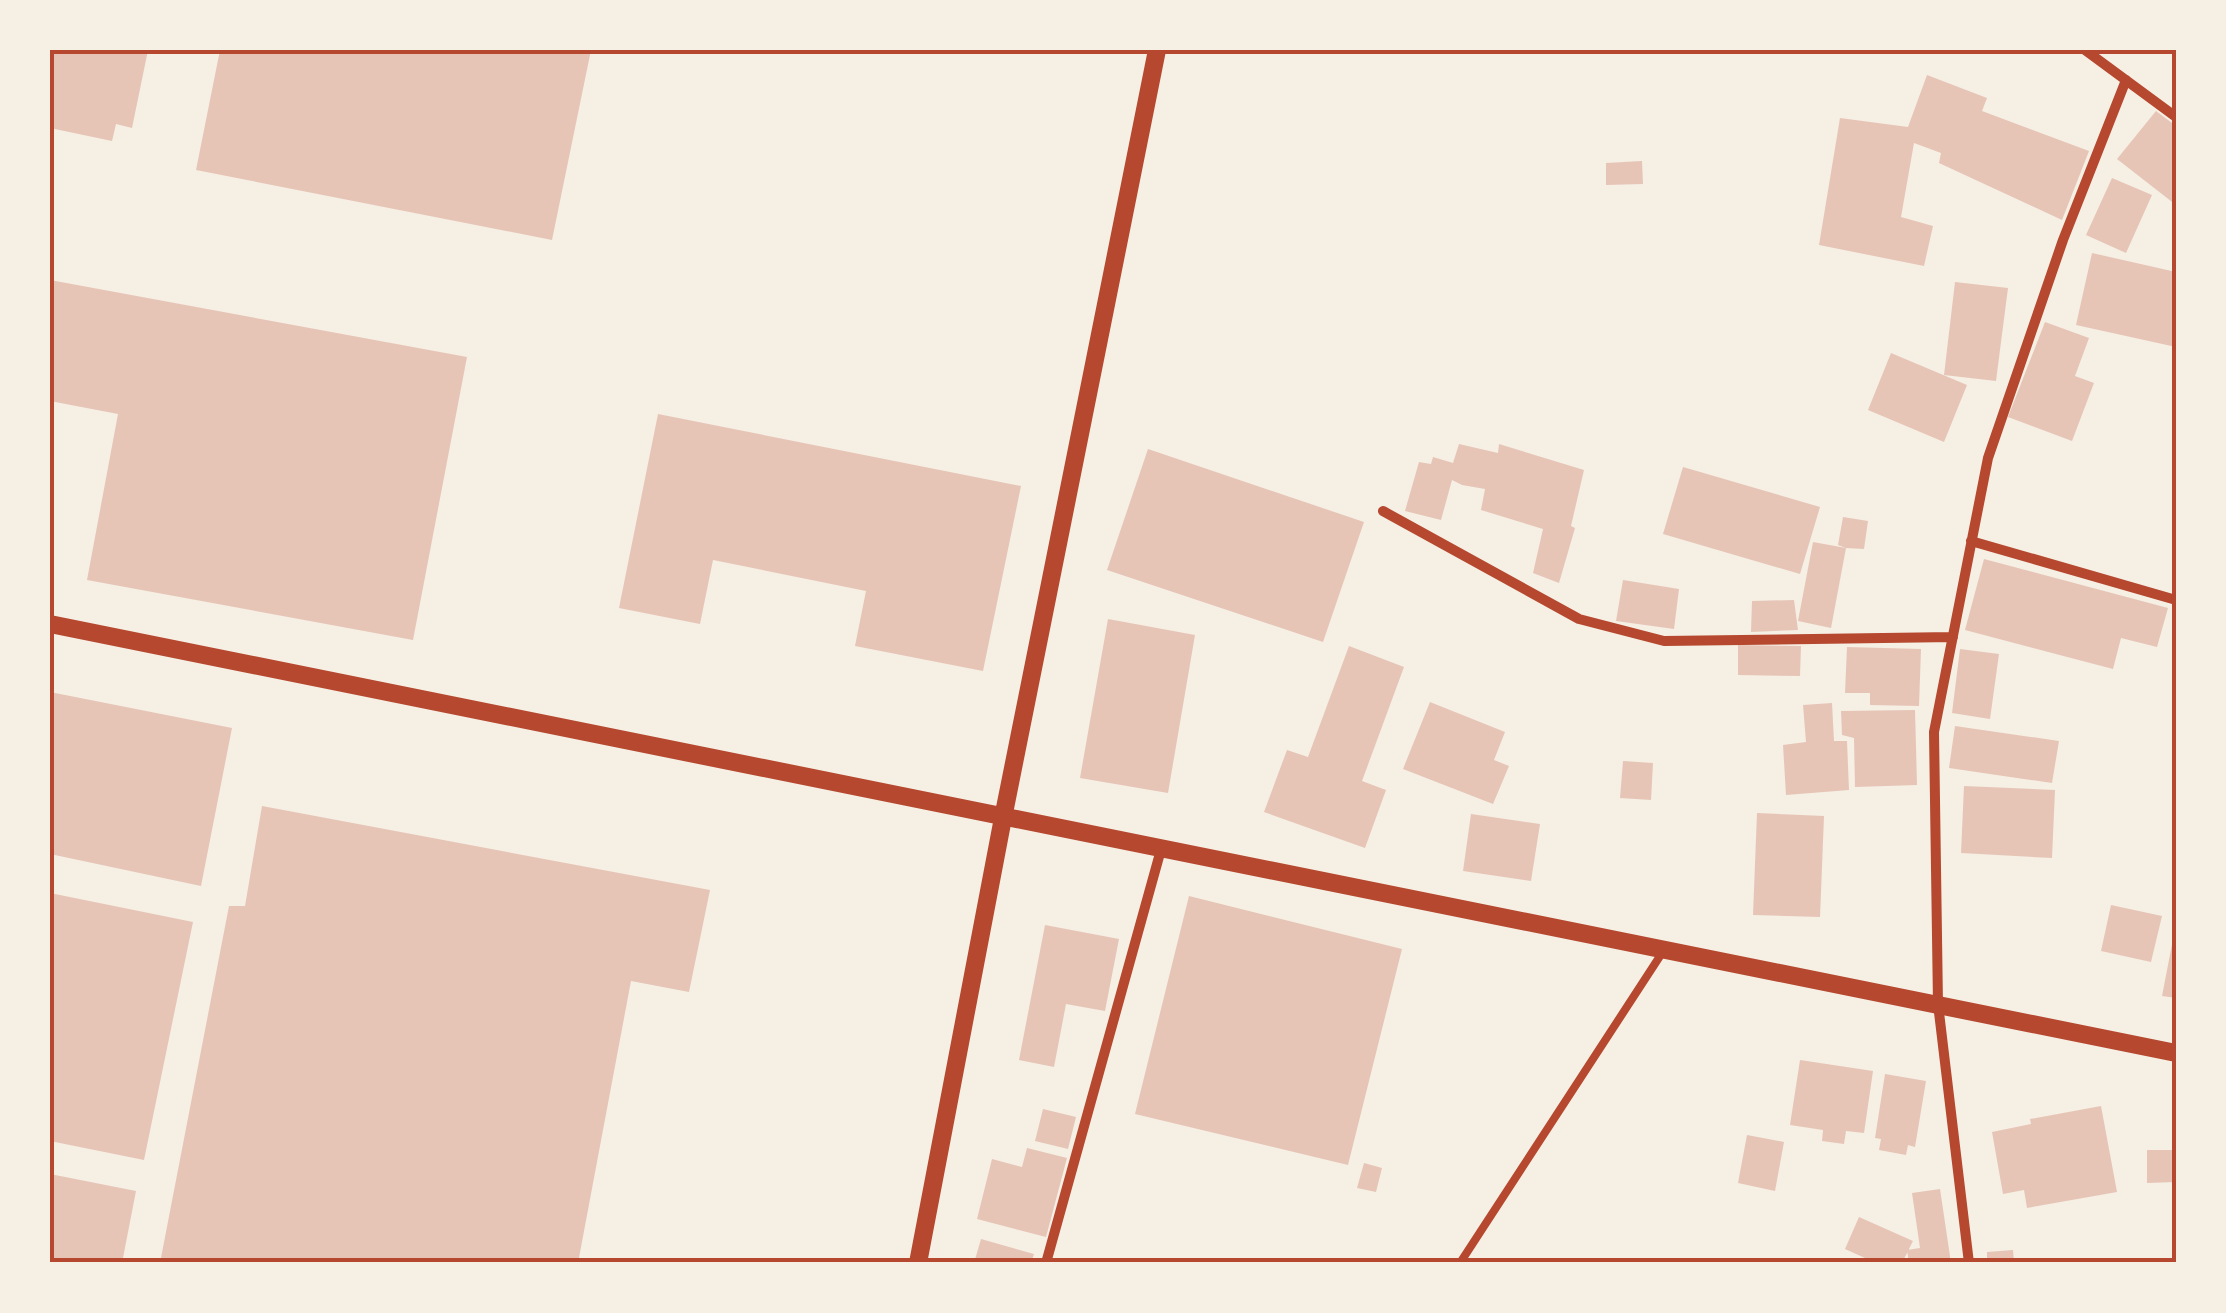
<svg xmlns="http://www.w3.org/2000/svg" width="2226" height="1313" font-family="'Work Sans',sans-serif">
	<rect width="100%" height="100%" fill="#f6efe4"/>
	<!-- building -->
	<path fill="#e6c5b7" d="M 50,50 L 148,50 L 132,128 L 116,124 L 112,141 L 50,128 Z
		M 220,50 L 591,50 L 552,240 L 196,170 Z
		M 1927,75 L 1987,98 L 1982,111 L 2089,151 L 2062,220 L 1939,163 L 1941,153 L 1914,143 L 1901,217 L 1933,226 L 1924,266 L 1819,245 L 1840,118 L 1908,127 Z
		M 2156,111 L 2176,126 L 2176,205 L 2117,159 Z
		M 1642,161 L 1643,184 L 1606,185 L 1606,163 Z
		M 2112,178 L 2152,195 L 2126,253 L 2086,235 Z
		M 2092,253 L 2176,272 L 2176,347 L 2076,325 Z
		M 50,280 L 467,357 L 413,640 L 87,580 L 118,414 L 50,401 Z
		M 1955,282 L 2008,288 L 1996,381 L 1944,375 Z
		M 2045,322 L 2089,338 L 2075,376 L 2094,383 L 2072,441 L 2008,417 Z
		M 1891,353 L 1967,385 L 1944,442 L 1868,410 Z
		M 658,414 L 1021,486 L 983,671 L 855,646 L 866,591 L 713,560 L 700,624 L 619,608 Z
		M 1459,444 L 1498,453 L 1499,444 L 1584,470 L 1571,526 L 1575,528 L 1559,583 L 1533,573 L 1543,529 L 1481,510 L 1485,489 L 1462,485 L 1452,480 L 1441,520 L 1405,511 L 1419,462 L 1431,464 L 1433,457 L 1453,463 Z
		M 1148,449 L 1364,522 L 1323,642 L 1107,570 Z
		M 1683,467 L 1820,507 L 1800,574 L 1663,534 Z
		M 1843,517 L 1868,521 L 1864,549 L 1846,548 L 1831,628 L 1798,621 L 1813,542 L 1846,548 L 1838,545 Z
		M 1984,559 L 2168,608 L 2157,647 L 2121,638 L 2113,669 L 1965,630 Z
		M 1623,580 L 1679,589 L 1674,629 L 1616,621 Z
		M 1794,600 L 1798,630 L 1751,632 L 1752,601 Z
		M 1108,619 L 1195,635 L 1168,793 L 1080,778 Z
		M 1738,645 L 1801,646 L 1800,676 L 1738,675 Z
		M 1349,646 L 1404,667 L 1362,781 L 1386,790 L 1365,848 L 1264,812 L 1287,750 L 1308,757 Z
		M 1847,647 L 1921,649 L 1919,706 L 1870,705 L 1870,693 L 1845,693 Z
		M 1960,649 L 1999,654 L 1990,719 L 1952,713 Z
		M 50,692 L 232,728 L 201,886 L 50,854 Z
		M 1430,702 L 1505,732 L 1494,760 L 1509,766 L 1493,804 L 1403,769 Z
		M 1832,703 L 1834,741 L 1847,741 L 1849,790 L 1786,795 L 1783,745 L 1806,742 L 1803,705 Z
		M 1915,710 L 1917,785 L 1855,787 L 1854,738 L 1842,735 L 1841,711 Z
		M 1955,726 L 2059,741 L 2052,783 L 1949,768 Z
		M 1623,761 L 1653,763 L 1651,800 L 1620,798 Z
		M 1964,786 L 2055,790 L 2052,858 L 1961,853 Z
		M 262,806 L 710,890 L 689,992 L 631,981 L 578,1263 L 160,1263 L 229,906 L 245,906 Z
		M 1757,813 L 1824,816 L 1820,917 L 1753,915 Z
		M 1471,814 L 1540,824 L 1531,881 L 1463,871 Z
		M 50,893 L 193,922 L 144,1160 L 50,1141 Z
		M 1189,896 L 1402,949 L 1348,1165 L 1135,1114 Z
		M 2111,905 L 2162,916 L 2151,962 L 2101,951 Z
		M 1045,925 L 1119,939 L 1105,1011 L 1066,1004 L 1054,1067 L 1019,1060 Z
		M 2174,934 L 2176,934 L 2176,998 L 2162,996 Z
		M 1800,1060 L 1873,1071 L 1864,1133 L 1846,1131 L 1844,1144 L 1822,1141 L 1823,1130 L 1790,1125 Z
		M 1885,1074 L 1926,1081 L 1915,1147 L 1908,1145 L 1906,1155 L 1879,1150 L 1881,1139 L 1875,1138 Z
		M 2101,1106 L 2117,1192 L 2027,1208 L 2024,1190 L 2003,1194 L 1992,1132 L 2031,1124 L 2030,1119 Z
		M 1043,1109 L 1076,1117 L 1068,1149 L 1035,1141 Z
		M 1747,1135 L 1784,1142 L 1775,1191 L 1738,1183 Z
		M 1027,1148 L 1067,1158 L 1046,1237 L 977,1219 L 992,1159 L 1022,1167 Z
		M 2147,1150 L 2176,1150 L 2176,1182 L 2147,1183 Z
		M 1364,1163 L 1382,1168 L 1376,1192 L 1357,1188 Z
		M 50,1174 L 136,1191 L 122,1263 L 50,1263 Z
		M 1940,1189 L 1951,1263 L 1909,1263 L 1907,1250 L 1920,1248 L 1912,1193 Z
		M 1859,1217 L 1913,1241 L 1902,1263 L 1876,1263 L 1845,1249 Z
		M 981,1239 L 1034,1254 L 1031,1263 L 974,1263 Z
		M 2013,1250 L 2014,1263 L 1987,1263 L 1987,1252 Z"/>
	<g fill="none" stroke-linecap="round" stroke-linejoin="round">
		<!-- service -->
		<path stroke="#b5482f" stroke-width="8" d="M 1460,1263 L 1662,953"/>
		<!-- minor -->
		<path stroke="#b5482f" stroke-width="10" d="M 2085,50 L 2176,117
			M 1383,511 L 1579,619 L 1664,641 L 1953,637
			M 1971,541 L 2176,600
			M 1046,1263 L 1162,846
			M 1969,1263 L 1938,1004 L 1934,732 L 1988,458 L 2063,240 L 2126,80"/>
		<!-- tertiary -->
		<path stroke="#b5482f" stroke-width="18" d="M 50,624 L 2176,1053
			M 918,1263 L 1003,818 L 1157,50"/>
	</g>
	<!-- border -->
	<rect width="2226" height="1313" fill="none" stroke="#f6efe4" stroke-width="105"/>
	<rect x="52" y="52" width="2122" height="1208" fill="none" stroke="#b5482f" stroke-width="4"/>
</svg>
